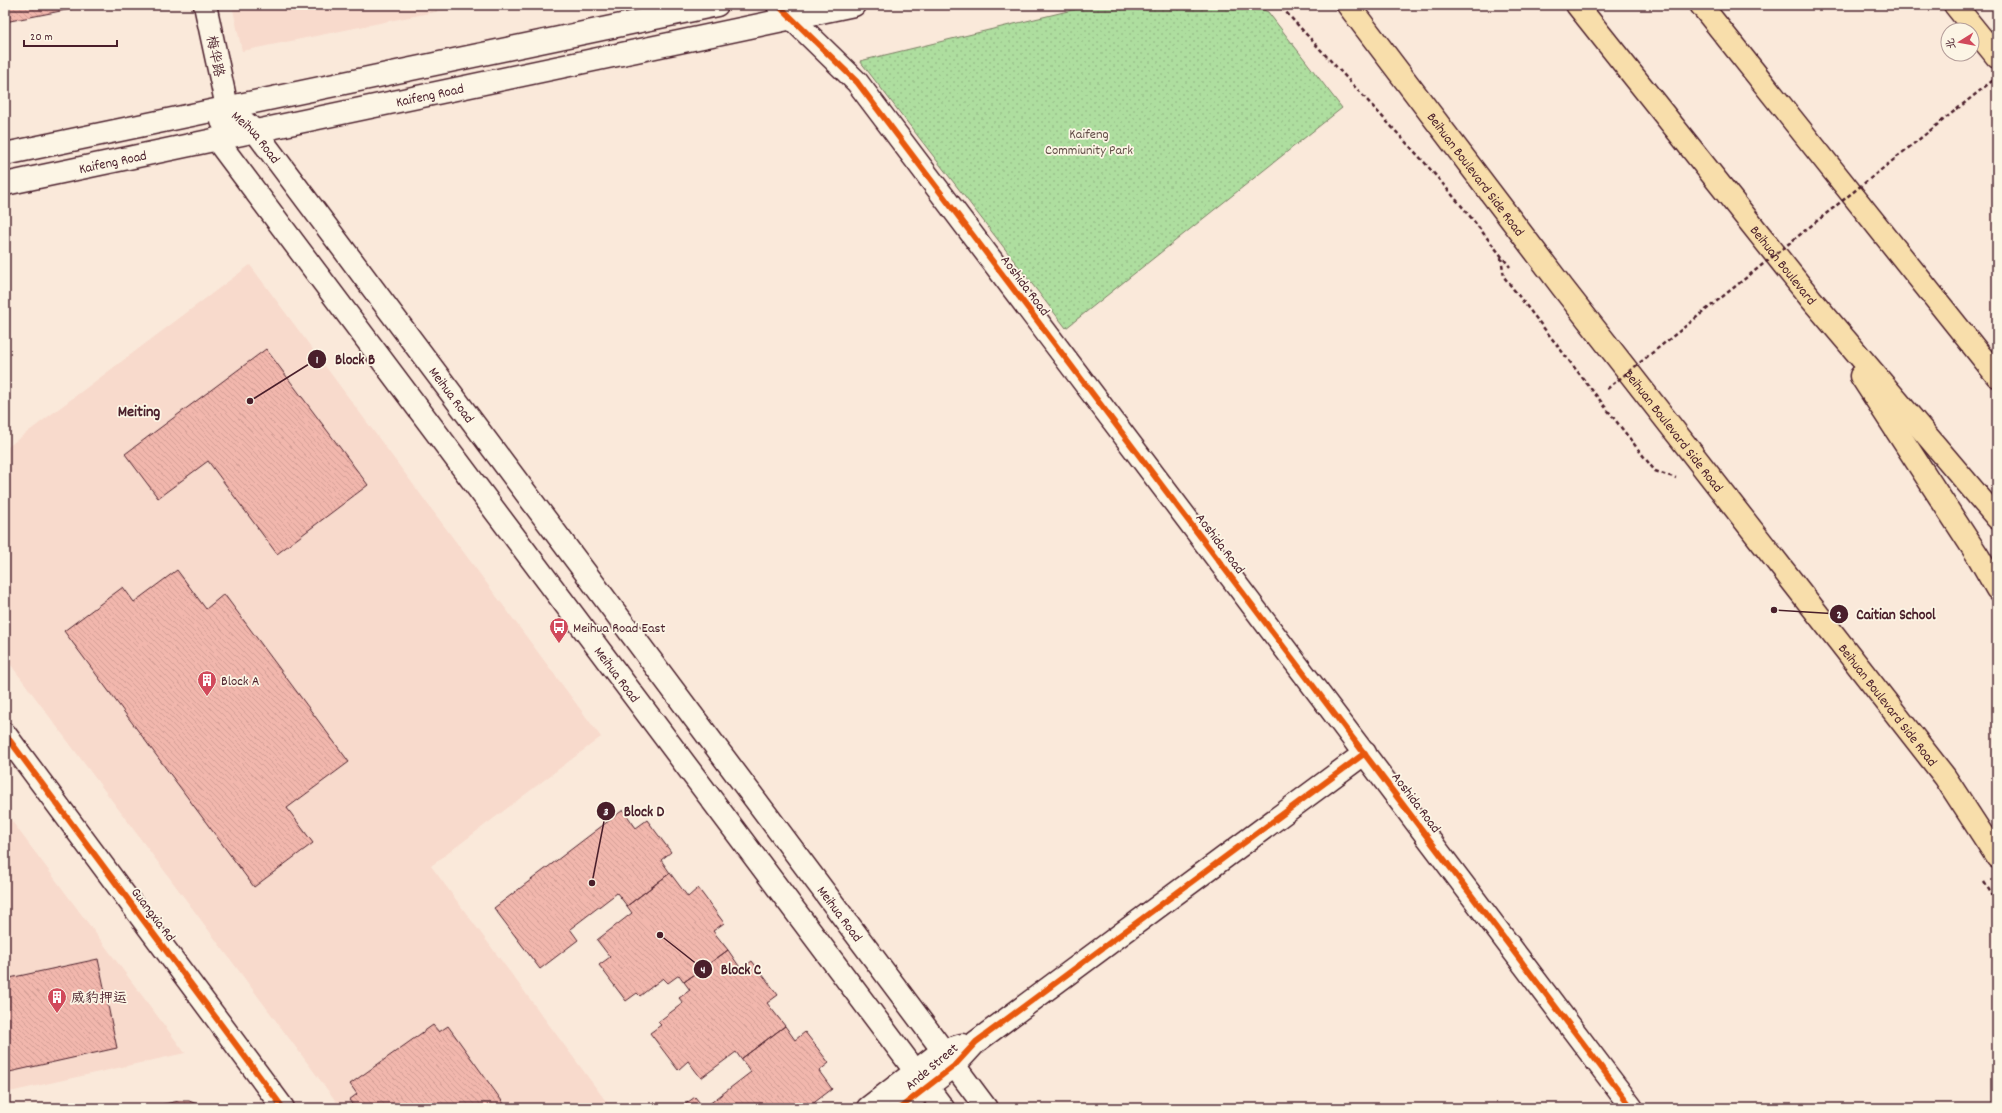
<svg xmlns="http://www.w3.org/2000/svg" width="2002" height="1113" font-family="Dekko,'LXGW WenKai TC',sans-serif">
	<defs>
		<pattern id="industrial-grid" width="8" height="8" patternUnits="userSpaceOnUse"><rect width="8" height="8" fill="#f8dacc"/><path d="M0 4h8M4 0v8" fill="none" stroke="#d6bbaf"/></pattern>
		<pattern id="grass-dots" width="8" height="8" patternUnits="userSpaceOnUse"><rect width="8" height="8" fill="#aede9f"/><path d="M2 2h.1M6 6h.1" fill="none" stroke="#97be89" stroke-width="1.8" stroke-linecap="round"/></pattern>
		<pattern id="building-back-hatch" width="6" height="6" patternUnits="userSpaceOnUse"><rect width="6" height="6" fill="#f2b7ad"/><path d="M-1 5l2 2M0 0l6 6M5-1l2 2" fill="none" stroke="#d19d95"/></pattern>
	</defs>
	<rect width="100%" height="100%" fill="#fae9da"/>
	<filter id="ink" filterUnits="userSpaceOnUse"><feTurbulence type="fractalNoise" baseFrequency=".025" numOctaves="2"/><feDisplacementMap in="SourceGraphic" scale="8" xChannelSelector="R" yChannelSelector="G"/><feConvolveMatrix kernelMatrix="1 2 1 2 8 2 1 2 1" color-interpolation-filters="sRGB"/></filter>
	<g filter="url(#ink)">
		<!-- built -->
		<path fill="#f8dacc" d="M 232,5 L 432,5 L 429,13 L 242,51 Z
			M 250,265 L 601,737 L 431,866 L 611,1108 L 341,1108 L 5,657 L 5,449 Z
			M 5,812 L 185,1053 L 5,1093 Z"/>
		<!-- industrial -->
		<path fill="url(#industrial-grid)" d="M 432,5 L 470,5 L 429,13 Z"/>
		<!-- grass -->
		<path fill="url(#grass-dots)" stroke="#7c7e65" d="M 1093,5 L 1252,5 L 1268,12 L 1342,108 L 1066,328 L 860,61 Z"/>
		<!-- building -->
		<path fill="url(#building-back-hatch)" stroke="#4a1f2b" d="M 5,5 L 91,5 L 5,22 Z
			M 266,349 L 368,485 L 277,554 L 208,461 L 158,498 L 125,454 Z
			M 177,570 L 206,609 L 224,594 L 349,762 L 287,808 L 313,843 L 254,887 L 64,631 L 123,587 L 134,602 Z
			M 623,810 L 636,828 L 647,820 L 671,852 L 661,860 L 670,873 L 627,906 L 617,893 L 570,929 L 578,940 L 540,969 L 494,908 Z
			M 670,873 L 688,897 L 698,888 L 724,923 L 713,931 L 728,950 L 684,982 L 679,975 L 668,983 L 663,978 L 640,996 L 637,993 L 626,1001 L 599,965 L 610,957 L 597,940 L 632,913 L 627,906 Z
			M 728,950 L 741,969 L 752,961 L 778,995 L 767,1003 L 785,1026 L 741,1059 L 736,1052 L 701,1078 L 688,1061 L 678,1070 L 650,1033 L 661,1025 L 658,1022 L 683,1003 L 679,998 L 690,990 L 684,982 Z
			M 98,959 L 117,1048 L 5,1073 L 5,979 Z
			M 433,1025 L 439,1032 L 448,1026 L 507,1108 L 355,1108 L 349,1100 L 357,1094 L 350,1084 Z
			M 785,1026 L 795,1040 L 805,1032 L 829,1063 L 819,1071 L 832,1089 L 807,1108 L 680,1108 L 695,1097 L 704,1108 L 751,1072 L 741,1059 Z
			M 179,1101 L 189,1101 L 208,1108 L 145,1108 Z"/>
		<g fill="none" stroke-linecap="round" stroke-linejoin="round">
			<!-- minor casing -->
			<g stroke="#4a1f2b" stroke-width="25">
				<path id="minor" d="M 778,5 L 857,82 L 1632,1108
					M 5,734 L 283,1108
					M 868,1108 L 942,1051 L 962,1045
					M 900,1108 L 954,1066 L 976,1042 L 1365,753"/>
			</g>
			<!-- secondary casing -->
			<g stroke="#4a1f2b" stroke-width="25">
				<g id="secondary">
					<path d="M 205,5 L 227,107 L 222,121"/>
					<path id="s1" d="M 227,107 L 255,131 L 986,1108"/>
					<path id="s2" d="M 216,139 L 943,1108"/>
					<path d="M 5,154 L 717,5"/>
					<path id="s3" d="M 5,184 L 854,5"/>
				</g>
			</g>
			<!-- primary casing -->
			<g stroke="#4a1f2b" stroke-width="25">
				<g id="primary">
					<path id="s4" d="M 1348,5 L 1563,288 L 1945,777 L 1997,857"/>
					<path d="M 1955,5 L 1997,57"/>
				</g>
			</g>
			<!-- trunk casing -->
			<g stroke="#4a1f2b" stroke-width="25">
				<g id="trunk">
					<path id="s5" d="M 1577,5 L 1811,299 L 1997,518"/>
					<path d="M 1701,5 L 1997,376"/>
					<path d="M 1861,376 L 1978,556 L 1997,589"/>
				</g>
			</g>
			<!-- path -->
			<path stroke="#4a1f2b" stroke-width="2.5" stroke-dasharray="4 3" stroke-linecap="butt" d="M 1275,5 L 1283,9 L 1425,163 L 1465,210 L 1510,267
				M 1501,257 L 1504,277 L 1655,471 L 1676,478
				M 1984,882 L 1997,902"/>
			<!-- minor -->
			<use href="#minor" stroke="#fcf5e5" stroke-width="22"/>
			<!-- secondary -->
			<use href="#secondary" stroke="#fcf5e5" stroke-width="22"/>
			<!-- primary -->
			<use href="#primary" stroke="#f8deab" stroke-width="22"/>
			<!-- trunk -->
			<use href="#trunk" stroke="#f8deab" stroke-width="22"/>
			<!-- path-bridge -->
			<path stroke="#4a1f2b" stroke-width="2.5" stroke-dasharray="4 3" stroke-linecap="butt" d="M 1607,389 L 1997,77"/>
			<!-- cycleway casing -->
			<g stroke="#fcf5e5" stroke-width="8">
				<path id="cycleway" d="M 778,5 L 857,82 L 1632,1108
					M 5,734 L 283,1108
					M 900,1108 L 954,1066 L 976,1042 L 1365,753"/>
			</g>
			<!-- cycleway -->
			<use href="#cycleway" stroke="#e8590c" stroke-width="6"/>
		</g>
	</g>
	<!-- icons -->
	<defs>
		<g id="bus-pin" transform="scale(1)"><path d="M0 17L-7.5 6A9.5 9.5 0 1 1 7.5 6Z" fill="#d1495b" stroke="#fcf5e5"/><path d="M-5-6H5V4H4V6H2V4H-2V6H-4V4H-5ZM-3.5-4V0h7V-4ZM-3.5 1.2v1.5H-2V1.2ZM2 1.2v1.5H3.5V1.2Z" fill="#fff"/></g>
		<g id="building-pin" transform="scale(1)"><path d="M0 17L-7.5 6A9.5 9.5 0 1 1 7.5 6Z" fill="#d1495b" stroke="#fcf5e5"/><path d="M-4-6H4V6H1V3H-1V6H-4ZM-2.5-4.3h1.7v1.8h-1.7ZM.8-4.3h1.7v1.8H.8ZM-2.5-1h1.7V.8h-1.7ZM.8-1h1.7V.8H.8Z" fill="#fff"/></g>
	</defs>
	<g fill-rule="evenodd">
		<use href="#bus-pin" x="559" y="627"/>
		<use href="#building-pin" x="207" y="680"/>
		<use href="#building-pin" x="57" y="997"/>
	</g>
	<g text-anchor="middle" stroke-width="3.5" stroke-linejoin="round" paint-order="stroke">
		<!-- street labels -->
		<g font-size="14" fill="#4a1f2b" stroke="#fcf5e5">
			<text transform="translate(216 56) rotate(78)" y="5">梅华路</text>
			<text dy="5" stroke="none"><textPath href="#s3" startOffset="434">Kaifeng Road</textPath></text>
			<text dy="5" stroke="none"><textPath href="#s1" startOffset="42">Meihua Road</textPath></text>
			<text dy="5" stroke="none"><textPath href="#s3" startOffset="110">Kaifeng Road</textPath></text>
			<text dy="5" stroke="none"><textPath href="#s4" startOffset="212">Beihuan Boulevard Side Road</textPath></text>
			<text dy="5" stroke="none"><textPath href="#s5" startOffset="332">Beihuan Boulevard</textPath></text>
			<text transform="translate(1026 285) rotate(53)" y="5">Aoshida Road</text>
			<text dy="5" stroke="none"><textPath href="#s1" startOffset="366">Meihua Road</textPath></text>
			<text dy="5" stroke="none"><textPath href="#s4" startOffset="536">Beihuan Boulevard Side Road</textPath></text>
			<text transform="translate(1221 543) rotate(53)" y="5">Aoshida Road</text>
			<text dy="5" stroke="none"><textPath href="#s2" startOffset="669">Meihua Road</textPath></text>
			<text dy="5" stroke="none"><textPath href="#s4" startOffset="884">Beihuan Boulevard Side Road</textPath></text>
			<text transform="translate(1417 802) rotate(53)" y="5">Aoshida Road</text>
			<text transform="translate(154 914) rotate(53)" y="5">Guangxia Rd</text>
			<text dy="5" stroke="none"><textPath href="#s1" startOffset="1014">Meihua Road</textPath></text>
			<text transform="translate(931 1066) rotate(-40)" y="5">Ande Street</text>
		</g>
		<!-- park labels -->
		<g font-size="14" fill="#634f48" stroke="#fcf5e5">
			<text x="1089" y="138">Kaifeng<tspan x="1089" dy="16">Commiunity Park</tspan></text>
		</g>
		<!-- poi labels -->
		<g font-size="14" fill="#4a1f2b" stroke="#fcf5e5" text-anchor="start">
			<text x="573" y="632">Meihua Road East</text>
			<text x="221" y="685">Block A</text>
			<text x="71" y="1002">威豹押运</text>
		</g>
		<!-- quarter labels -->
		<g font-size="16" font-weight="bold" fill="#4a1f2b" stroke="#fcf5e5">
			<text x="139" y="416">Meiting</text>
		</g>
	</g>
	<!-- callouts -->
	<path fill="none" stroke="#4a1f2b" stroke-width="1.5" d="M250 401L317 359M1774 610L1839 614M592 883L606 811M660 935L703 969"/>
	<g fill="#4a1f2b" stroke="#fcf5e5" stroke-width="1.5">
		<circle cx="250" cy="401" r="4"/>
		<circle cx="1774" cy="610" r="4"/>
		<circle cx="592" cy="883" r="4"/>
		<circle cx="660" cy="935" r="4"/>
		<circle cx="317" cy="359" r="10"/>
		<circle cx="1839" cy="614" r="10"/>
		<circle cx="606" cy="811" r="10"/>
		<circle cx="703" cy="969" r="10"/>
	</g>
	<g font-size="12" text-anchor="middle" font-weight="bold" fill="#fff">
		<text x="317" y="363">1</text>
		<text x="1839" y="618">2</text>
		<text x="606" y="815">3</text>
		<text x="703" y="973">4</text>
	</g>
	<g font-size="15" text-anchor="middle" font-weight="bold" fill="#4a1f2b" stroke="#fcf5e5" stroke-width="3.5" stroke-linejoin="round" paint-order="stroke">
		<text x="355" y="364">Block B</text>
		<text x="1896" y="619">Caitian School</text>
		<text x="644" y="816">Block D</text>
		<text x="741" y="974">Block C</text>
	</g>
	<!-- margin -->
	<rect width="2002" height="1113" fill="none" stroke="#fcf5e5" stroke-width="20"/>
	<rect x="10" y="10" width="1982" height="1093" fill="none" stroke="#4a1f2b" stroke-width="1.5" filter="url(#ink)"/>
	<!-- north arrow -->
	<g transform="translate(1960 42) rotate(259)"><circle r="19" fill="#fcf5e5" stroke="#b59f9b"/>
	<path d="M0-3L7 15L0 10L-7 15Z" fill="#d1495b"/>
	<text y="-6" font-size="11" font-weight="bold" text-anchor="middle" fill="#4a1f2b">北</text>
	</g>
	<!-- scale -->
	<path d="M24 40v6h93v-6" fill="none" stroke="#4a1f2b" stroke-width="2"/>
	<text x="30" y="40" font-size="12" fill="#4a1f2b" stroke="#fcf5e5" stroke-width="3" paint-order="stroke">20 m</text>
</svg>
